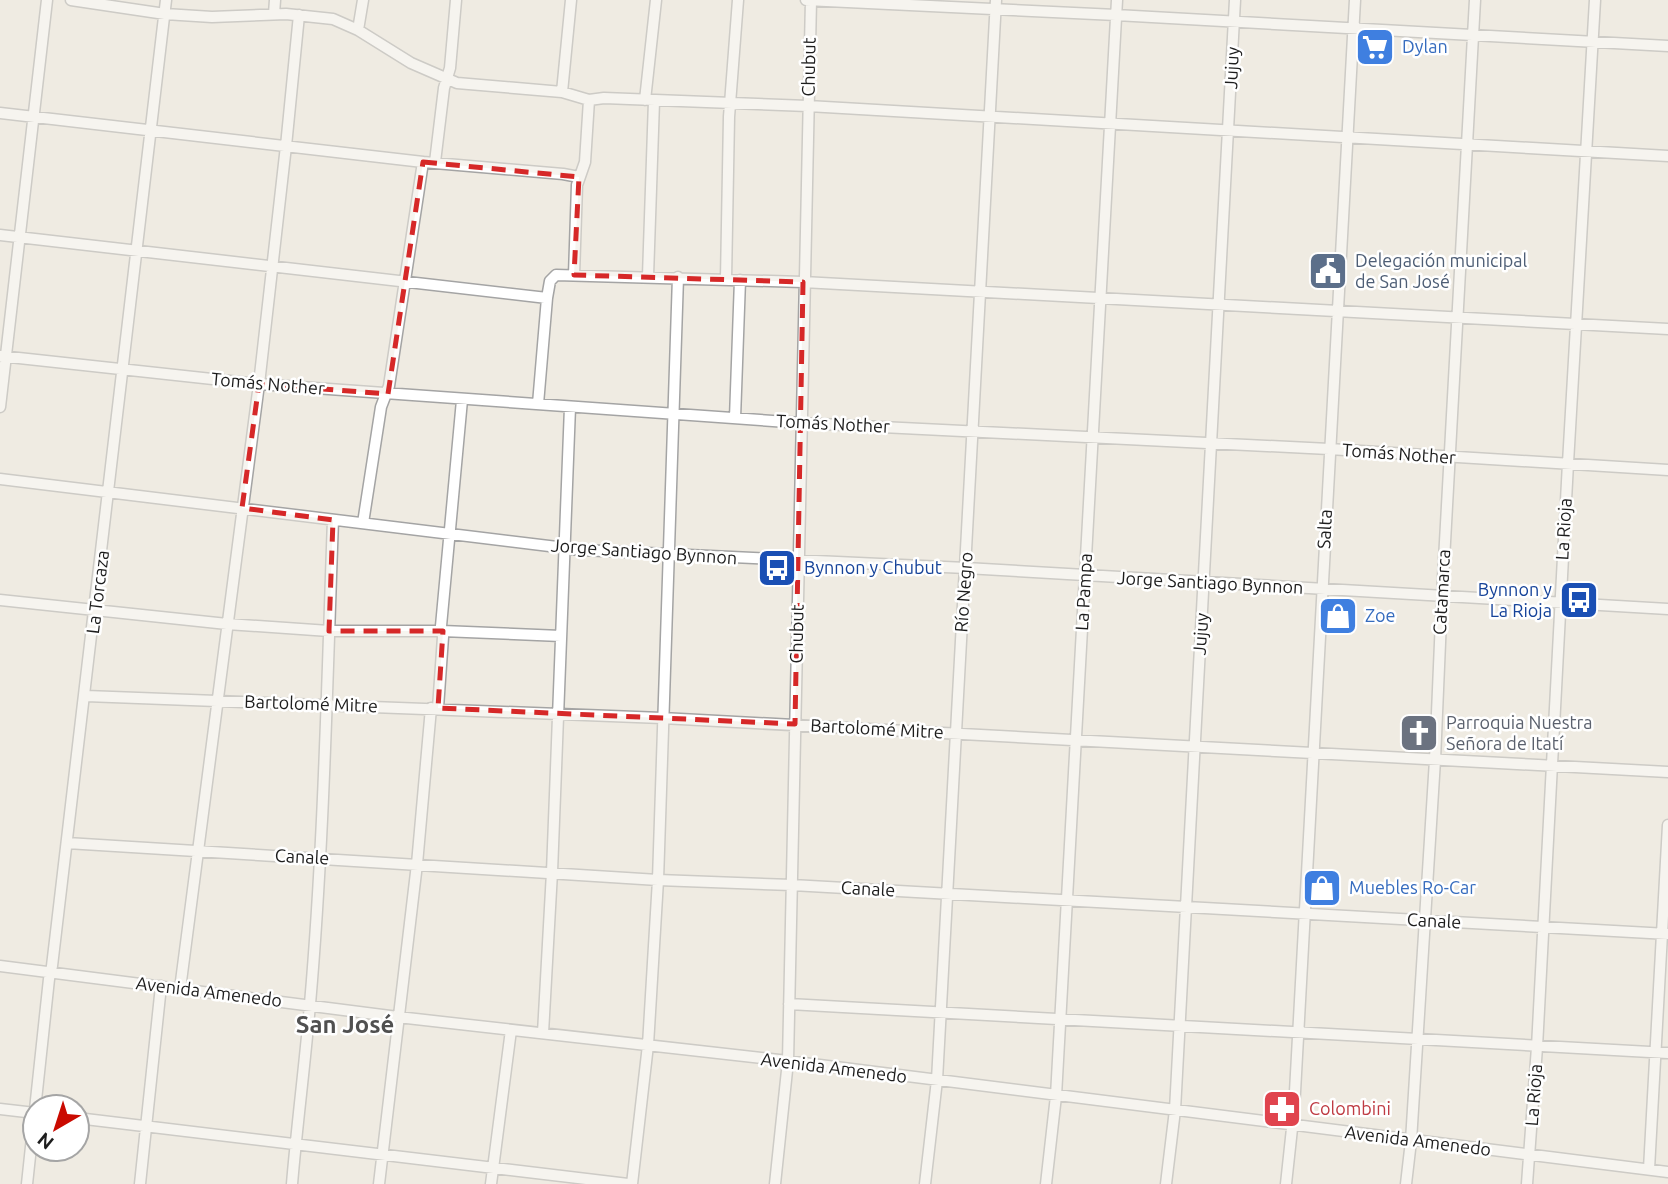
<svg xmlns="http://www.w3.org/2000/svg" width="1668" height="1184" font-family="Ubuntu,sans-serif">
	<rect width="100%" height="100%" fill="#efebe2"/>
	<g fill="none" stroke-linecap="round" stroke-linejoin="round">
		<!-- minor casing -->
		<g stroke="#a4a4a4" stroke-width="13">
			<path id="minor" d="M 71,0 L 165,14 L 212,17 L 286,14 L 333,19 L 358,30 L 411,63 L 457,83 L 562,92 L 589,100 L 604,98 L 808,106 L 1668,156
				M 806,0 L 1116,15 L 1668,46
				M 274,14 L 275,0
				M 358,30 L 363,0
				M 562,92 L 571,0
				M 645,100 L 656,0
				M 0,113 L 423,162 L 563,174 L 579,177
				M 435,162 L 444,88 L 450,68 L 456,0
				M 0,235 L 547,298
				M 574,275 L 577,185 L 585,162 L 589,100
				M 648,276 L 654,101
				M 726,279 L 729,117 L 738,0
				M 0,356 L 259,384 L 801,423 L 1329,449 L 1668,470
				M 538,404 L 547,298 L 550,281 L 556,275 L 803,282 L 1668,329
				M 0,407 L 47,0
				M 735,418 L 740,280
				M 0,479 L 582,550 L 966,568 L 1668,609
				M 363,523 L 381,407 L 389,386 L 423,162
				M 0,600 L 227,624 L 329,631 L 442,631 L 561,636
				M 86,696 L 662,718 L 1668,772
				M 438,708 L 443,637 L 441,626 L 462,400
				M 67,843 L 658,880 L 792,885 L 1668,934
				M 0,966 L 398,1017 L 788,1061 L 1668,1172
				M 180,989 L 259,384 L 286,146 L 299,15
				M 789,1004 L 1668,1053
				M 543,1033 L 552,872 L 570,407
				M 0,1109 L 35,1113
				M 77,1118 L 628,1184
				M 1649,1169 L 1668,825
				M 27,1184 L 49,979 L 52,966 C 92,644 131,322 166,0
				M 140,1184 L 161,986
				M 292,1184 C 297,1124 305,1064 310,1004 C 324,843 327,681 333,520
				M 379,1184 L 417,864 L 431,708
				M 491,1184 L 511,1030
				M 632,1184 L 648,1045 L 658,880 L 678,277
				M 775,1184 L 788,1061 L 811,0
				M 925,1184 L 937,1080 L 996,0
				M 1046,1184 L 1056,1096 L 1117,0
				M 1166,1184 L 1175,1110 L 1235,0
				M 1286,1184 L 1294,1110 L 1355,0
				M 1406,1184 L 1411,1141 L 1435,760 L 1442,596 L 1475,0
				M 1527,1184 L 1537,1047 L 1568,463 L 1595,0"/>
		</g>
		<!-- minor -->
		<use href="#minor" stroke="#fff" stroke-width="10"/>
	</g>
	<!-- marked area -->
	<path d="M0 0H1668V1184H0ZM 423,162 L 579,177 L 574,275 L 803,282 L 795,724 L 438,708 L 443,631 L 329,631 L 333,520 L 242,508 L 259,384 L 388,394 Z" fill="#efebe2" fill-opacity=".55" fill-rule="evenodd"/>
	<path fill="none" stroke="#d62828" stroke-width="5" stroke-dasharray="14 9" stroke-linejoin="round" d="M 423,162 L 579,177 L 574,275 L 803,282 L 795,724 L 438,708 L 443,631 L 329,631 L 333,520 L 242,508 L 259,384 L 388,394 Z"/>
	<!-- icons -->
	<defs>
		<g id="supermarket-square" transform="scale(2.0125)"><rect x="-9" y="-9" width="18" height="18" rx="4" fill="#3f7fe0" stroke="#fff"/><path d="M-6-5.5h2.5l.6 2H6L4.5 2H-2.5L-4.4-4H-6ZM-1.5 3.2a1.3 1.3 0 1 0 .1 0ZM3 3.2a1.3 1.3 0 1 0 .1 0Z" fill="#fff"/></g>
		<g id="civic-square" transform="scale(2.0125)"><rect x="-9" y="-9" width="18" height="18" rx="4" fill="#5c6f8a" stroke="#fff"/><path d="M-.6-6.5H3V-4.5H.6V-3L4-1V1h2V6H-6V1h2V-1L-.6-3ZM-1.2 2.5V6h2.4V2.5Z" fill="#fff"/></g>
		<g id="bus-square" transform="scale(2.0125)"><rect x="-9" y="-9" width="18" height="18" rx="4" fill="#1a4fb4" stroke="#fff"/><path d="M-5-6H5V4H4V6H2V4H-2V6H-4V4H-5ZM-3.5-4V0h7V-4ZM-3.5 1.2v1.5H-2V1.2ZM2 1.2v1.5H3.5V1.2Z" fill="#fff"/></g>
		<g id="shop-square" transform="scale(2.0125)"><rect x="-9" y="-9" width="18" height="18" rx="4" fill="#3f7fe0" stroke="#fff"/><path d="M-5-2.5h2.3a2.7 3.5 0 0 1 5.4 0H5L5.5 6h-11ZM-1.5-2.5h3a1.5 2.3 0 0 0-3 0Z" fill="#fff"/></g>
		<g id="church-square" transform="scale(2.0125)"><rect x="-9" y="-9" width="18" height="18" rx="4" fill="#6b7280" stroke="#fff"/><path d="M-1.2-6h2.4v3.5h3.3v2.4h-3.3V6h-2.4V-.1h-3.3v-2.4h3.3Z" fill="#fff"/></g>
		<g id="pharmacy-square" transform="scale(2.0125)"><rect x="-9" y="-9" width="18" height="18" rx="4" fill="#e0444e" stroke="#fff"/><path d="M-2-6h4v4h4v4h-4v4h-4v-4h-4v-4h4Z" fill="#fff"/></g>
	</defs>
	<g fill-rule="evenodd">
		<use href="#supermarket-square" x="1375" y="47"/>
		<use href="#civic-square" x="1328" y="271"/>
		<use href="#bus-square" x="777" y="568"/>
		<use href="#bus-square" x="1579" y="600"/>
		<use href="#shop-square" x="1338" y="616"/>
		<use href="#church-square" x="1419" y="733"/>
		<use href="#shop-square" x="1322" y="888"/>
		<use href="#pharmacy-square" x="1282" y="1109"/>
	</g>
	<g text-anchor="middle" stroke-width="5" stroke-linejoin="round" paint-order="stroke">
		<!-- shop labels -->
		<g font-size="18" fill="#366cbe" stroke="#fff" text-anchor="start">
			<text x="1402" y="53">Dylan</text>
			<text x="1365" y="622">Zoe</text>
			<text x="1349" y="894">Muebles Ro-Car</text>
		</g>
		<!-- street labels -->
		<g font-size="18" fill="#1d1d1d" stroke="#fff">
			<text transform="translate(809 67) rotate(-89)" y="6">Chubut</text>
			<text transform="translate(1232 68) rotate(-87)" y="6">Jujuy</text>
			<text transform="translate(268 384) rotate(5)" y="6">Tomás Nother</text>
			<text transform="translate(833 424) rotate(3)" y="6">Tomás Nother</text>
			<text transform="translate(1399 454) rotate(4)" y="6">Tomás Nother</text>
			<text transform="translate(1325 529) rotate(-87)" y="6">Salta</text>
			<text transform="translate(1564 529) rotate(-87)" y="6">La Rioja</text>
			<text transform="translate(644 552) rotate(4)" y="6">Jorge Santiago Bynnon</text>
			<text transform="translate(1210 583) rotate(3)" y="6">Jorge Santiago Bynnon</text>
			<text transform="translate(98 592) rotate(-83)" y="6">La Torcaza</text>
			<text transform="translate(964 592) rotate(-86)" y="6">Río Negro</text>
			<text transform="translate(1084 592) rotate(-87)" y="6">La Pampa</text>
			<text transform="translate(1442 592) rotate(-87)" y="6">Catamarca</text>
			<text transform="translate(797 634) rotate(-89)" y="6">Chubut</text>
			<text transform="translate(1201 634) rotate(-86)" y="6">Jujuy</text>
			<text transform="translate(311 704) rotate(2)" y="6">Bartolomé Mitre</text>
			<text transform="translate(877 729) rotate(3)" y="6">Bartolomé Mitre</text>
			<text transform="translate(302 857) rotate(3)" y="6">Canale</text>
			<text transform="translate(868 889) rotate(3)" y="6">Canale</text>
			<text transform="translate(1434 921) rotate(3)" y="6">Canale</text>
			<text transform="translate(209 992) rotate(7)" y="6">Avenida Amenedo</text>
			<text transform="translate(834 1068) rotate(7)" y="6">Avenida Amenedo</text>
			<text transform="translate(1534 1095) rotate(-86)" y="6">La Rioja</text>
			<text transform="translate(1418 1141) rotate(7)" y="6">Avenida Amenedo</text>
		</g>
		<!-- service labels -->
		<g font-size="18" fill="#4e5e75" stroke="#fff" text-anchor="start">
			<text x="1355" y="267">Delegación municipal<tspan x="1355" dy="21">de San José</tspan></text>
		</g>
		<!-- transit labels -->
		<g font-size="18" fill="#164399" stroke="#fff" text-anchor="start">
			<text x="804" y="574">Bynnon y Chubut</text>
			<text x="1552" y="596" text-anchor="end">Bynnon y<tspan x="1552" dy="21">La Rioja</tspan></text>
		</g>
		<!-- worship labels -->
		<g font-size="18" fill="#5b616d" stroke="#fff" text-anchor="start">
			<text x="1446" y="729">Parroquia Nuestra<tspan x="1446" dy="21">Señora de Itatí</tspan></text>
		</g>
		<!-- health labels -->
		<g font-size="18" fill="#be3a42" stroke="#fff" text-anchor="start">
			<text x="1309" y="1115">Colombini</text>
		</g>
		<!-- district labels -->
		<g font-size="24" font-weight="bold" fill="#505050" stroke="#fff">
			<text x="345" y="1033">San José</text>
		</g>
	</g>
	<!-- north arrow -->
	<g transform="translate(56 1128) rotate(219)"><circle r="33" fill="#ffffff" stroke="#a5a5a5" stroke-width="2"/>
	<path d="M0-5L12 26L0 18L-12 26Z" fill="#ca0a00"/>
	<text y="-10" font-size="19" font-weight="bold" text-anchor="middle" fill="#1d1d1d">N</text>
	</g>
</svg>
